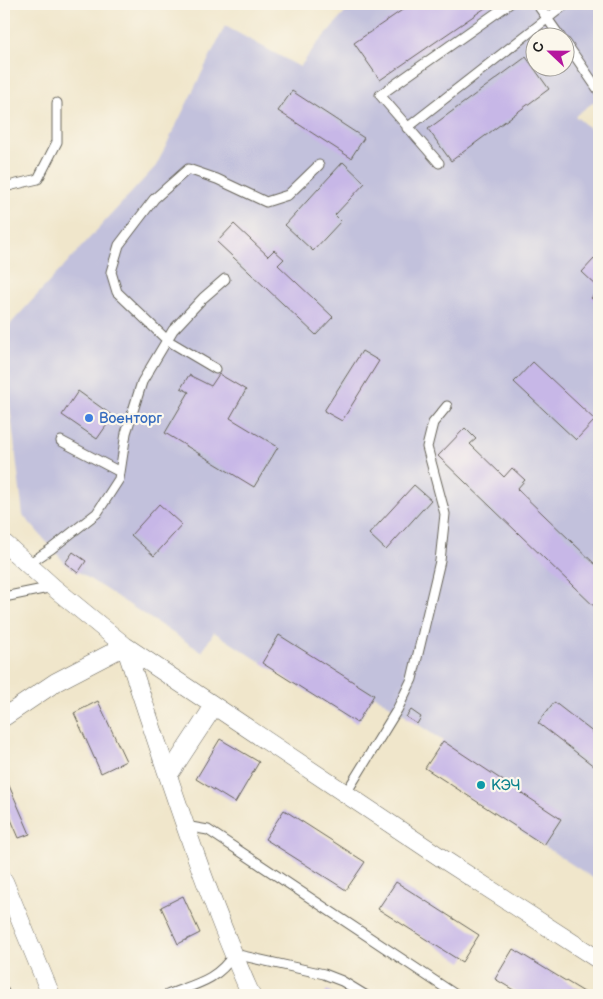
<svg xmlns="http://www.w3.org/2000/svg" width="603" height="999" font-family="'Balsamiq Sans',sans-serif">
	<rect width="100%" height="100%" fill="#fbf7ec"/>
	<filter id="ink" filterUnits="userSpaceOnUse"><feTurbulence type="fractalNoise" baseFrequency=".02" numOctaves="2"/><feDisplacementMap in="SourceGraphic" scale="10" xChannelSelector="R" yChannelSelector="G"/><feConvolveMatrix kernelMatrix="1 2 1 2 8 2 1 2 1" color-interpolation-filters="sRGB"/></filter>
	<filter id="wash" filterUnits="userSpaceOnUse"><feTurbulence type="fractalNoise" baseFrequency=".0096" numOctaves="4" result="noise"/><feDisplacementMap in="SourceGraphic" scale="20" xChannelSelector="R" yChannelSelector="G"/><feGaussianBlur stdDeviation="1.12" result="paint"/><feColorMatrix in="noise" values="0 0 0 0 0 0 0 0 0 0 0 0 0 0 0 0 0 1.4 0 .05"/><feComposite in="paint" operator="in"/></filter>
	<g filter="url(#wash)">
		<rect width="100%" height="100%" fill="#f0e6cb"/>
		<!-- industrial -->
		<path fill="#c2c1dc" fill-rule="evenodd" d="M 353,4 L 599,4 L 599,98 L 575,116 L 599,136 L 599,882 L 425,768 L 443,741 L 374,695 L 357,723 L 214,632 L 202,652 L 65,563 L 23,515 L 4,356 L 4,331 L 156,166 L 225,26 L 300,67 L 316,45 ZM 536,38 L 566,38 L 566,68 L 536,68 Z"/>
		<g id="blocks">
			<!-- building -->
			<path fill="#c7b7e7" d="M 411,4 L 491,4 L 380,80 L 354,43 Z
				M 526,57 L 549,89 L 451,161 L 428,129 Z
				M 292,91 L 364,138 L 351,158 L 278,111 Z
				M 343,162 L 365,183 L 335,215 L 341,221 L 313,251 L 285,225 Z
				M 234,224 L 268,256 L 274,250 L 284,259 L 278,265 L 333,317 L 316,335 L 217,242 Z
				M 594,259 L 599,264 L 599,288 L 582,272 Z
				M 599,289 L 599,306 L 591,298 Z
				M 362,351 L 379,361 L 342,421 L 324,411 Z
				M 533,362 L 595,420 L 576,440 L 514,382 Z
				M 219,374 L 246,390 L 230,418 L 278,447 L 254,487 L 165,433 L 189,392 L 181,388 L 189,375 L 211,386 Z
				M 78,391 L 113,416 L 97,439 L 62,415 Z
				M 465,428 L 476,439 L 470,444 L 504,477 L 512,468 L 525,480 L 517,489 L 599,568 L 599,611 L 438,456 Z
				M 414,485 L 431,500 L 386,550 L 369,534 Z
				M 159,504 L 182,525 L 154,556 L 131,535 Z
				M 73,552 L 86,561 L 78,573 L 65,563 Z
				M 279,635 L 374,695 L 357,723 L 262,663 Z
				M 98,701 L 126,761 L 101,773 L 74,713 Z
				M 554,702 L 599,737 L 599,770 L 538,723 Z
				M 411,710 L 421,717 L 417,724 L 406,717 Z
				M 220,739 L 259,762 L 235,803 L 196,779 Z
				M 443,741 L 561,819 L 544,845 L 425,768 Z
				M 4,774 L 30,834 L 19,838 L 4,803 Z
				M 284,810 L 365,862 L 346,890 L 265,839 Z
				M 396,882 L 479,935 L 462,962 L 378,909 Z
				M 183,896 L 200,933 L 178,944 L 161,907 Z
				M 513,949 L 589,995 L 522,995 L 495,979 Z
				M 327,990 L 336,995 L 324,995 Z"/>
		</g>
	</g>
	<g filter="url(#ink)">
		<use href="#blocks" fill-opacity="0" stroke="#666359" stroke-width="1"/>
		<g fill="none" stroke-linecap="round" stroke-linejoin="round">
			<!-- service casing -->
			<g stroke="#666359" stroke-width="11">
				<path id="service" d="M 537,4 L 561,38
					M 566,43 L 599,91
					M 407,128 L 566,4
					M 439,163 L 380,95 L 509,4
					M 4,187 L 38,179 L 57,142 L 57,103
					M 216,369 L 167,340 L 117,292 L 111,272 L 119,245 L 154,199 L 188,169 L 217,179 L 266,202 L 288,195 L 319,165
					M 61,441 L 120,472
					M 27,565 L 51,549 L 97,513 L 119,479 L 126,433 L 142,382 L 173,330 L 203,298 L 225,279
					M 4,597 L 53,587
					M 346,793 L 397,710 L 412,679 L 440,561 L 445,514 L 427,447 L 433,423 L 447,406
					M 185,826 L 208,830 L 456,995
					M 4,992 L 5,995
					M 167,995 C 195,984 217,981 234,954 L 324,974 L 342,981 L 365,995"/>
			</g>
			<!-- minor casing -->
			<g stroke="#666359" stroke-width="19">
				<path id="minor" d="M 4,543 L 53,587 L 125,646 L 443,859 L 599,960
					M 125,646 C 164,763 201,882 251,995
					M 4,717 L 56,682 L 125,646
					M 168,776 L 214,706
					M 4,881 L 51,995"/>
			</g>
			<!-- service -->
			<use href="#service" stroke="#fff" stroke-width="9"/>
			<!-- minor -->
			<use href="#minor" stroke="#fff" stroke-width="18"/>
		</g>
	</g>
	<!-- markers -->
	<circle fill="#3f7fe0" stroke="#fbf7ec" stroke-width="2" cx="89" cy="418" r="5"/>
	<circle fill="#0f9aa8" stroke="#fbf7ec" stroke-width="2" cx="481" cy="785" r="5"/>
	<g text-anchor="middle" stroke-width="4.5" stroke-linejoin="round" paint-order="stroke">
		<!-- shop labels -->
		<g font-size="15" fill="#366cbe" stroke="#fbf7ec" text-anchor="start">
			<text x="99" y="423">Военторг</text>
		</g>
		<!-- culture labels -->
		<g font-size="15" fill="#0d838f" stroke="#fbf7ec" text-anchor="start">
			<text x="491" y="790">КЭЧ</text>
		</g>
	</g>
	<!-- margin -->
	<rect width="603" height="999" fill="none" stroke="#fbf7ec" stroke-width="20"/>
	<!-- north arrow -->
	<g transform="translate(550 52) rotate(292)"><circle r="24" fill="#fbf7ec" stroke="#a29f99"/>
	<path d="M0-4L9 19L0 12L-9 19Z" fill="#b5179e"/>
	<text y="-8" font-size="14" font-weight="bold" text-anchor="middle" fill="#1c1c1c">С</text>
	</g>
</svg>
